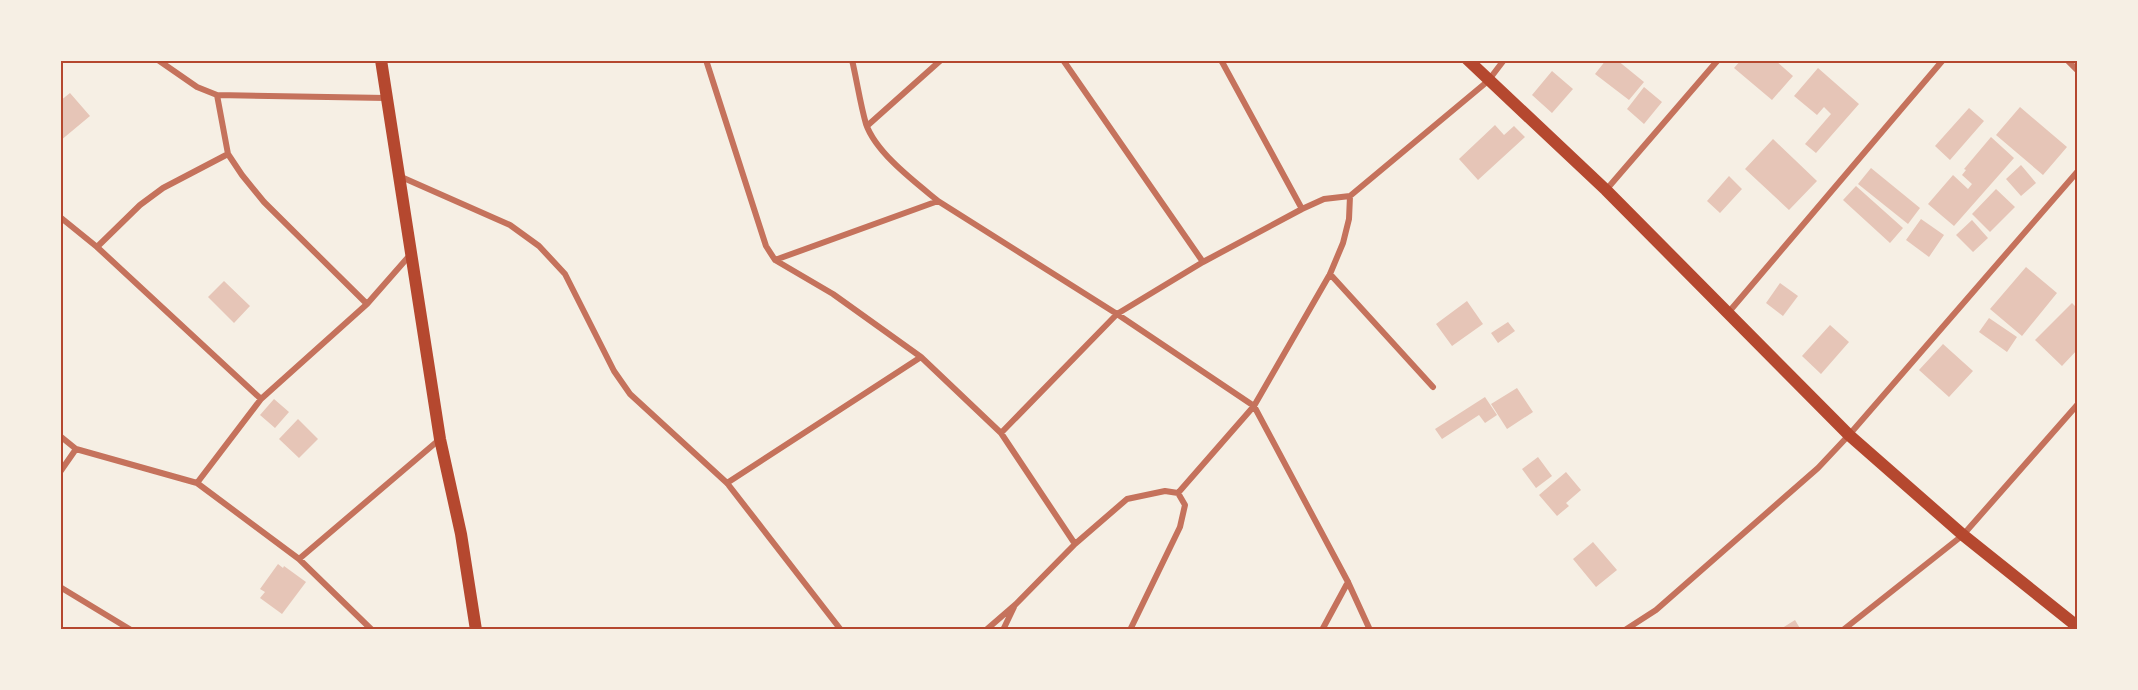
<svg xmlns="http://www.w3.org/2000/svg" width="2138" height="690" font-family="'DejaVu Sans',sans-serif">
	<rect width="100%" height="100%" fill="#f6efe4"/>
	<!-- building -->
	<path fill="#e6c5b7" d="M 1606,60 L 1617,60 L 1644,82 L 1629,100 L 1595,74 Z
		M 1741,60 L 1775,60 L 1793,76 L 1772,100 L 1734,68 Z
		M 1818,68 L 1859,104 L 1816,153 L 1805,144 L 1831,114 L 1824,107 L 1817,115 L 1794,96 Z
		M 1552,71 L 1573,89 L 1552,113 L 1532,95 Z
		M 1644,87 L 1662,102 L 1644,124 L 1627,109 Z
		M 70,93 L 90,116 L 60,141 L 60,101 Z
		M 2020,107 L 2067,147 L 2043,175 L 1996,135 Z
		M 1969,108 L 1984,121 L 1950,160 L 1935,146 Z
		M 1495,125 L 1504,135 L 1514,126 L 1525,137 L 1478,180 L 1459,159 Z
		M 1991,137 L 2014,158 L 1954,226 L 1928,204 L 1953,175 L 1968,189 L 1972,184 L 1962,175 L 1966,170 L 1964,169 Z
		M 1773,139 L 1817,181 L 1789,210 L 1745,169 Z
		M 2021,165 L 2036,183 L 2021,196 L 2006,179 Z
		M 1871,168 L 1920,208 L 1908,224 L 1858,184 Z
		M 1729,176 L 1742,189 L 1720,213 L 1707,201 Z
		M 1856,186 L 1903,228 L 1890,243 L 1843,200 Z
		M 1996,189 L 2015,207 L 1990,232 L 1972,214 Z
		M 1921,219 L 1944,235 L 1929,257 L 1906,240 Z
		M 1972,220 L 1988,238 L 1973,252 L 1956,235 Z
		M 2026,267 L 2057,293 L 2022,336 L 1990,309 Z
		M 224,281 L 250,306 L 234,323 L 208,297 Z
		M 1780,283 L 1798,296 L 1783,316 L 1766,303 Z
		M 1467,301 L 1483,324 L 1452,346 L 1436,324 Z
		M 2072,303 L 2078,309 L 2078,349 L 2062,366 L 2035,340 Z
		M 1989,318 L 2017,337 L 2007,352 L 1979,332 Z
		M 1508,322 L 1515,331 L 1498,343 L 1491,333 Z
		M 1830,325 L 1849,342 L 1821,374 L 1802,356 Z
		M 1943,344 L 1973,371 L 1949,397 L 1919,370 Z
		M 1517,388 L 1533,412 L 1507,429 L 1491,404 Z
		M 1485,397 L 1497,415 L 1485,423 L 1479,415 L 1442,439 L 1435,429 Z
		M 274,399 L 289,412 L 275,428 L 260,415 Z
		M 298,419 L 318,439 L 299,458 L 279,439 Z
		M 1538,457 L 1552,476 L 1536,488 L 1522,469 Z
		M 1566,472 L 1581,490 L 1566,503 L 1569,506 L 1557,516 L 1539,495 Z
		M 1593,542 L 1617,570 L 1596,587 L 1573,559 Z
		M 278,564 L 283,568 L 284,566 L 306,582 L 282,614 L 260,598 L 265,592 L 260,589 Z
		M 1795,620 L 1801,630 L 1779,630 Z"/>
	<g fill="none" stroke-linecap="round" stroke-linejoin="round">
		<!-- minor -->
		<path stroke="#c5725c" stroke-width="6" d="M 158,60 L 197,87 L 217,95 L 386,98
			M 706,60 L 766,246 L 775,260 L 833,294 L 921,357 L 1001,433 L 1075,544
			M 852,60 C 857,81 860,103 866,124 C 876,153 915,182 938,201 L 1117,314 L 1254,406 L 1348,582 L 1370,630
			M 1063,60 L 1203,262
			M 1221,60 L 1302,209
			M 2067,60 L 2078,71
			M 217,95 L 228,154 L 242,175 L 264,202 L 367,304
			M 867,126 L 941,60
			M 399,176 L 510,225 L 539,246 L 565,274 L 614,371 L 630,394 L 727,483 L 841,630
			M 1606,190 L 1718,60
			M 60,217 L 97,247 L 261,399
			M 97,247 L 140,205 L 163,188 L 228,154
			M 775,260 L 938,201
			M 1330,274 L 1433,387
			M 1728,313 L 1943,60
			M 1001,433 L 1117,314 L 1203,262 L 1302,209 L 1324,199 L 1350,196
			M 60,436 L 76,449 L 197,483 L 299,559 L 372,630
			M 60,472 L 76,449
			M 197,483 L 261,399 L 367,304 L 410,255
			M 727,483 L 921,357
			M 1178,493 L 1254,406 L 1330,274 L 1343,243 L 1349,219 L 1350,196 L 1488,81 L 1504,60
			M 299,559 L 440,439
			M 60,587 L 131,630
			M 986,630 L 1016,604 L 1075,544 L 1127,499 L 1165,491 L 1178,493 L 1185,505 L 1180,527 L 1130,630
			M 1003,630 L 1014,607
			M 1322,630 L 1348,582
			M 1625,630 L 1656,610 L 1818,468 L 1849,435 L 2078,171
			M 1843,630 L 1963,535 L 2078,404"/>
		<!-- secondary -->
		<path stroke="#b5482f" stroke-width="12" d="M 381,60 L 440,439 L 461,534 L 476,630
			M 1468,60 L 1606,190 L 1849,435 L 1963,535 L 2078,627"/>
	</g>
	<!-- border -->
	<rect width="2138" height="690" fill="none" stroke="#f6efe4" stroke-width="123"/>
	<rect x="62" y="62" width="2014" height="566" fill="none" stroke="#b5482f" stroke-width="2"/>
</svg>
